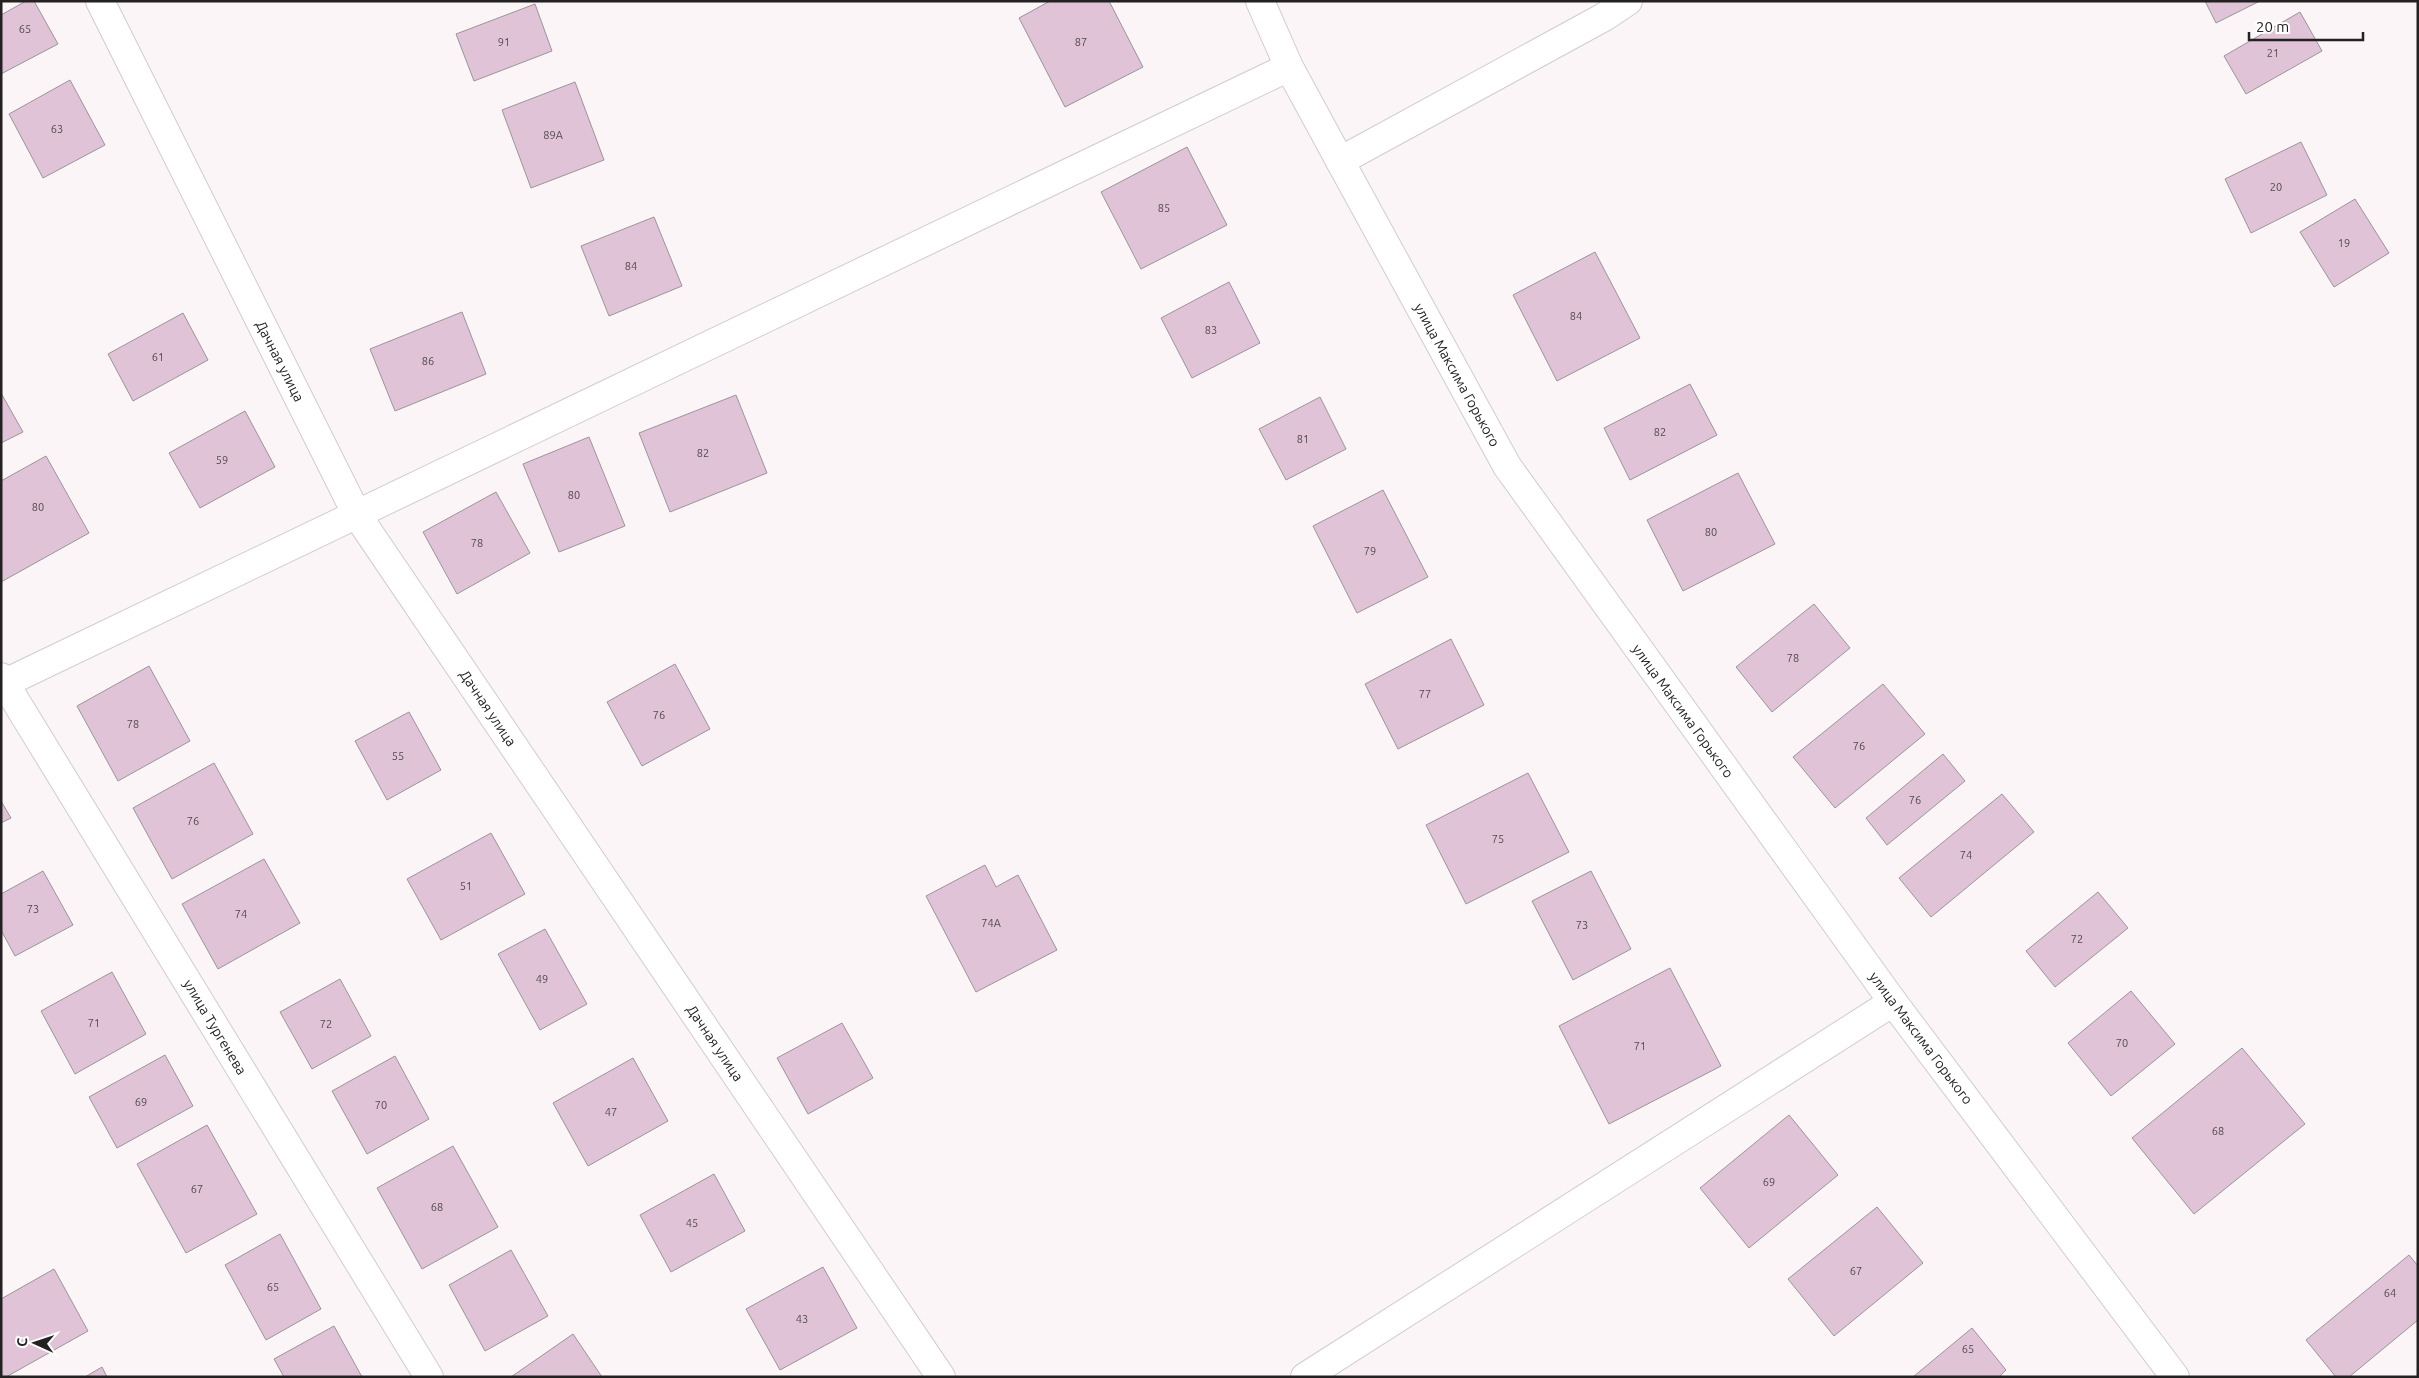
<svg xmlns="http://www.w3.org/2000/svg" width="2419" height="1378" font-family="Ubuntu,sans-serif">
	<rect width="100%" height="100%" fill="#fbf5f7"/>
	<!-- building -->
	<path fill="#e1c3d8" stroke="#999598" d="M 26,1 L 34,1 L 58,44 L 1,74 L 1,15 Z
		M 1050,1 L 1109,1 L 1143,67 L 1065,107 L 1019,18 Z
		M 2205,1 L 2260,1 L 2216,23 Z
		M 535,4 L 552,51 L 474,81 L 456,34 Z
		M 2300,12 L 2322,51 L 2246,94 L 2224,56 Z
		M 70,80 L 105,145 L 43,178 L 9,114 Z
		M 575,82 L 604,160 L 531,188 L 502,110 Z
		M 2301,142 L 2327,195 L 2251,233 L 2225,179 Z
		M 1187,147 L 1227,225 L 1141,269 L 1101,192 Z
		M 2355,199 L 2389,253 L 2334,287 L 2300,232 Z
		M 654,217 L 682,286 L 609,316 L 581,246 Z
		M 1595,252 L 1640,338 L 1557,381 L 1513,295 Z
		M 1229,282 L 1260,343 L 1192,378 L 1161,318 Z
		M 462,312 L 486,374 L 395,411 L 370,349 Z
		M 183,313 L 208,360 L 133,401 L 108,354 Z
		M 1690,384 L 1717,435 L 1630,480 L 1604,428 Z
		M 1,393 L 23,432 L 1,443 Z
		M 736,395 L 767,473 L 670,512 L 639,433 Z
		M 1320,397 L 1346,449 L 1286,480 L 1259,429 Z
		M 245,411 L 275,467 L 200,508 L 169,453 Z
		M 589,437 L 625,526 L 559,552 L 523,464 Z
		M 46,456 L 89,533 L 1,582 L 1,481 Z
		M 1738,473 L 1775,544 L 1683,591 L 1647,520 Z
		M 1383,490 L 1428,577 L 1357,613 L 1313,526 Z
		M 496,492 L 530,553 L 457,594 L 423,532 Z
		M 1814,604 L 1850,648 L 1772,712 L 1736,667 Z
		M 1451,639 L 1484,705 L 1398,749 L 1365,684 Z
		M 675,664 L 710,729 L 642,766 L 607,702 Z
		M 149,666 L 190,741 L 118,781 L 77,706 Z
		M 1883,684 L 1925,734 L 1835,808 L 1793,757 Z
		M 409,712 L 441,770 L 387,800 L 355,741 Z
		M 1943,754 L 1965,781 L 1887,845 L 1866,818 Z
		M 214,763 L 253,834 L 172,879 L 133,808 Z
		M 1528,773 L 1569,852 L 1466,904 L 1426,825 Z
		M 2002,794 L 2034,832 L 1931,917 L 1899,878 Z
		M 1,801 L 11,818 L 1,823 Z
		M 491,833 L 525,894 L 441,940 L 407,879 Z
		M 264,859 L 300,923 L 218,969 L 182,904 Z
		M 985,865 L 996,887 L 1018,875 L 1057,950 L 976,992 L 926,896 Z
		M 43,871 L 73,925 L 15,956 L 1,930 L 1,894 Z
		M 1591,871 L 1631,949 L 1573,980 L 1532,901 Z
		M 2098,892 L 2128,928 L 2055,987 L 2026,951 Z
		M 545,929 L 587,1004 L 540,1030 L 498,954 Z
		M 1670,968 L 1721,1066 L 1609,1124 L 1559,1026 Z
		M 112,972 L 146,1034 L 75,1074 L 41,1011 Z
		M 340,979 L 371,1036 L 312,1069 L 280,1012 Z
		M 2131,991 L 2175,1044 L 2111,1096 L 2068,1043 Z
		M 842,1023 L 873,1078 L 808,1114 L 777,1058 Z
		M 2242,1048 L 2305,1124 L 2194,1214 L 2132,1138 Z
		M 165,1055 L 193,1106 L 117,1148 L 89,1097 Z
		M 395,1056 L 429,1119 L 367,1154 L 332,1091 Z
		M 633,1058 L 668,1121 L 588,1166 L 553,1103 Z
		M 1789,1115 L 1838,1175 L 1749,1248 L 1700,1188 Z
		M 207,1125 L 257,1214 L 186,1253 L 137,1164 Z
		M 453,1146 L 498,1227 L 422,1269 L 377,1188 Z
		M 714,1174 L 745,1231 L 671,1272 L 640,1215 Z
		M 1877,1207 L 1923,1263 L 1834,1336 L 1788,1279 Z
		M 280,1234 L 321,1309 L 266,1340 L 225,1265 Z
		M 511,1250 L 548,1316 L 485,1351 L 449,1285 Z
		M 2409,1255 L 2418,1266 L 2418,1320 L 2349,1377 L 2336,1377 L 2306,1340 Z
		M 823,1267 L 857,1328 L 780,1370 L 746,1309 Z
		M 54,1269 L 88,1331 L 6,1377 L 1,1377 L 1,1299 Z
		M 334,1326 L 362,1377 L 284,1377 L 274,1359 Z
		M 1972,1328 L 2006,1370 L 1999,1377 L 1913,1377 Z
		M 573,1334 L 602,1377 L 511,1377 Z
		M 102,1367 L 107,1377 L 85,1377 Z"/>
	<g fill="none" stroke-linecap="round" stroke-linejoin="round">
		<!-- minor casing -->
		<g stroke="#d1ccce" stroke-width="30">
			<path id="minor" d="M 100,1 L 357,515 L 941,1377
				M 1260,1 L 1289,67 L 1340,161
				M 1,677 L 429,1377
				M 1,685 L 1289,67
				M 1305,1377 L 1893,1002"/>
		</g>
		<!-- tertiary casing -->
		<g stroke="#d1ccce" stroke-width="30">
			<path id="tertiary" d="M 1628,1 L 1604,17 L 1340,161 L 1507,466 L 1893,1002 L 2175,1377"/>
		</g>
		<!-- minor -->
		<use href="#minor" stroke="#fff" stroke-width="28"/>
		<!-- tertiary -->
		<use href="#tertiary" stroke="#fff" stroke-width="28"/>
	</g>
	<g text-anchor="middle" stroke-width="4" stroke-linejoin="round" paint-order="stroke">
		<!-- number labels -->
		<g font-size="11" fill="#524a4f">
			<text x="25" y="33">65</text>
			<text x="504" y="46">91</text>
			<text x="1081" y="46">87</text>
			<text x="2273" y="57">21</text>
			<text x="57" y="133">63</text>
			<text x="553" y="139">89А</text>
			<text x="2276" y="191">20</text>
			<text x="1164" y="212">85</text>
			<text x="2344" y="247">19</text>
			<text x="631" y="270">84</text>
			<text x="1576" y="320">84</text>
			<text x="1211" y="334">83</text>
			<text x="158" y="361">61</text>
			<text x="428" y="365">86</text>
			<text x="1660" y="436">82</text>
			<text x="1303" y="443">81</text>
			<text x="703" y="457">82</text>
			<text x="222" y="464">59</text>
			<text x="574" y="499">80</text>
			<text x="38" y="511">80</text>
			<text x="1711" y="536">80</text>
			<text x="477" y="547">78</text>
			<text x="1370" y="555">79</text>
			<text x="1793" y="662">78</text>
			<text x="1425" y="698">77</text>
			<text x="659" y="719">76</text>
			<text x="133" y="728">78</text>
			<text x="1859" y="750">76</text>
			<text x="398" y="760">55</text>
			<text x="1915" y="804">76</text>
			<text x="193" y="825">76</text>
			<text x="1498" y="843">75</text>
			<text x="1966" y="859">74</text>
			<text x="466" y="890">51</text>
			<text x="33" y="913">73</text>
			<text x="241" y="918">74</text>
			<text x="991" y="927">74А</text>
			<text x="1582" y="929">73</text>
			<text x="2077" y="943">72</text>
			<text x="542" y="983">49</text>
			<text x="94" y="1027">71</text>
			<text x="326" y="1028">72</text>
			<text x="2122" y="1047">70</text>
			<text x="1640" y="1050">71</text>
			<text x="141" y="1106">69</text>
			<text x="381" y="1109">70</text>
			<text x="611" y="1116">47</text>
			<text x="2218" y="1135">68</text>
			<text x="1769" y="1186">69</text>
			<text x="197" y="1193">67</text>
			<text x="437" y="1211">68</text>
			<text x="692" y="1227">45</text>
			<text x="1856" y="1275">67</text>
			<text x="273" y="1291">65</text>
			<text x="2390" y="1297">64</text>
			<text x="802" y="1323">43</text>
			<text x="1968" y="1353">65</text>
		</g>
		<!-- street labels -->
		<g font-size="14" fill="#232121" stroke="#fff">
			<text transform="translate(280 361) rotate(63)" y="5">Дачная улица</text>
			<text transform="translate(1457 375) rotate(61)" y="5">улица Максима Горького</text>
			<text transform="translate(488 708) rotate(56)" y="5">Дачная улица</text>
			<text transform="translate(1683 711) rotate(54)" y="5">улица Максима Горького</text>
			<text transform="translate(215 1027) rotate(59)" y="5">улица Тургенева</text>
			<text transform="translate(1921 1038) rotate(53)" y="5">улица Максима Горького</text>
			<text transform="translate(715 1043) rotate(56)" y="5">Дачная улица</text>
		</g>
	</g>
	<!-- border -->
	<rect width="2419" height="1378" fill="none" stroke="#232121" stroke-width="5"/>
	<!-- north arrow -->
	<g transform="translate(35 1343) rotate(273)" stroke="#ffffff" stroke-width="4" paint-order="stroke">
	<path d="M0-4L9 19L0 12L-9 19Z" fill="#232121"/>
	<text y="-8" font-size="14" font-weight="bold" text-anchor="middle" fill="#232121">С</text>
	</g>
	<!-- scale -->
	<path d="M2249 32v8h114v-8" fill="none" stroke="#232121" stroke-width="2.5"/>
	<text x="2256" y="32" font-size="15" fill="#232121" stroke="#ffffff" stroke-width="4" paint-order="stroke">20 m</text>
</svg>
